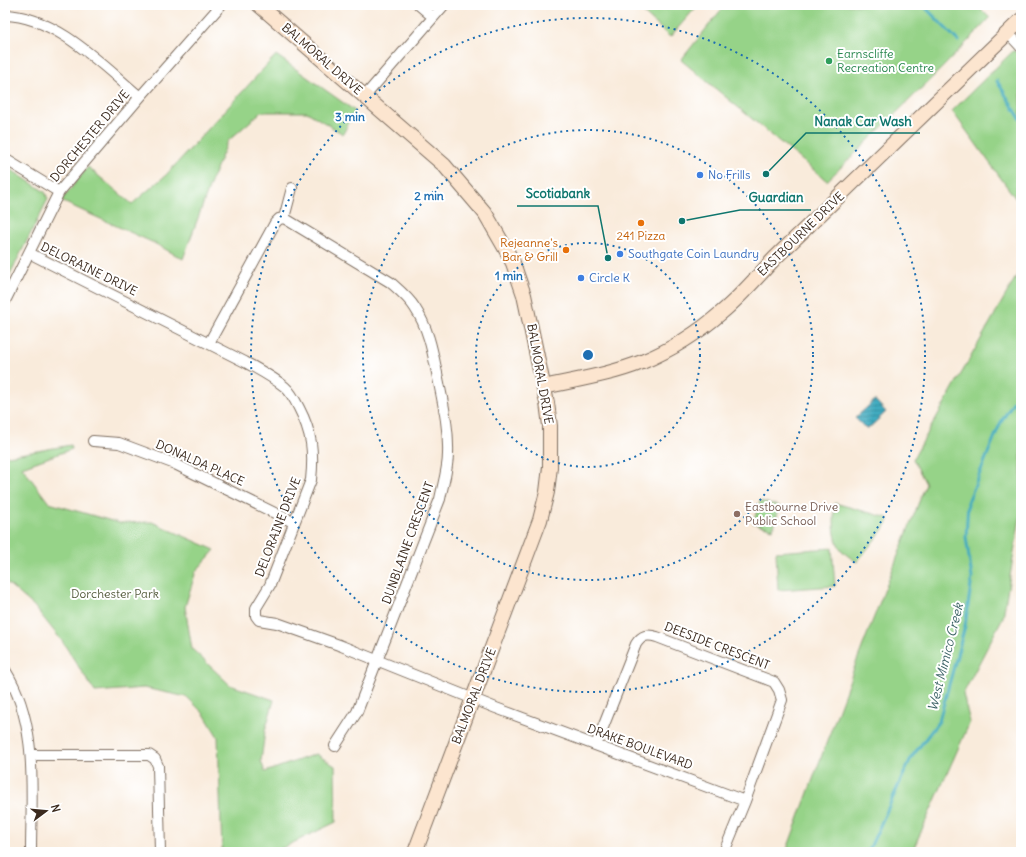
<svg xmlns="http://www.w3.org/2000/svg" width="1026" height="857" font-family="Delius,sans-serif">
	<defs>
		<pattern id="water-rules" width="6" height="5" patternUnits="userSpaceOnUse"><rect width="6" height="5" fill="#41abc0"/><path d="M0 2.5h6" fill="none" stroke="#388b9b"/></pattern>
	</defs>
	<rect width="100%" height="100%" fill="#fff"/>
	<filter id="ink" filterUnits="userSpaceOnUse"><feTurbulence type="fractalNoise" baseFrequency=".025" numOctaves="2"/><feDisplacementMap in="SourceGraphic" scale="8" xChannelSelector="R" yChannelSelector="G"/><feConvolveMatrix kernelMatrix="1 2 1 2 8 2 1 2 1" color-interpolation-filters="sRGB"/></filter>
	<filter id="wash" filterUnits="userSpaceOnUse"><feTurbulence type="fractalNoise" baseFrequency=".012" numOctaves="4" result="noise"/><feDisplacementMap in="SourceGraphic" scale="16" xChannelSelector="R" yChannelSelector="G"/><feGaussianBlur stdDeviation="0.9" result="paint"/><feColorMatrix in="noise" values="0 0 0 0 0 0 0 0 0 0 0 0 0 0 0 0 0 1.4 0 .05"/><feComposite in="paint" operator="in"/></filter>
	<g filter="url(#wash)">
		<rect width="100%" height="100%" fill="#f9ebdb"/>
		<!-- park -->
		<path fill="#96d388" stroke="#687e53" d="M 635,5 L 698,5 L 670,37 Z
			M 725,5 L 976,5 L 990,18 L 944,66 L 827,181 L 681,60 Z
			M 1014,50 L 1021,58 L 1021,206 L 952,111 Z
			M 276,55 L 355,111 L 343,134 L 307,112 L 261,112 L 228,141 L 214,174 L 183,259 L 154,243 L 61,201 L 88,167 L 132,204 L 166,175 Z
			M 7,167 L 45,192 L 48,199 L 5,284 L 5,174 Z
			M 1021,268 L 1021,512 L 1003,617 L 963,694 L 970,722 L 912,852 L 786,852 L 856,663 L 926,484 L 913,459 Z
			M 71,445 L 72,449 L 22,467 L 49,503 L 119,523 L 152,522 L 215,550 L 196,571 L 185,607 L 192,649 L 230,685 L 274,700 L 265,731 L 261,761 L 265,772 L 316,754 L 335,766 L 336,822 L 274,852 L 222,852 L 218,737 L 204,714 L 187,697 L 144,688 L 95,692 L 62,641 L 34,606 L 5,581 L 5,454 L 8,456 Z
			M 760,501 L 780,506 L 773,529 L 753,523 Z
			M 835,503 L 888,518 L 888,523 L 857,562 C 851,558 844,554 840,548 C 832,535 834,518 835,503 Z
			M 832,548 L 835,586 L 778,590 L 776,552 Z"/>
		<!-- water -->
		<path fill="url(#water-rules)" stroke="#3e6a6f" d="M 875,400 L 886,412 L 867,430 L 855,418 Z"/>
		<g fill="none" stroke-linecap="round" stroke-linejoin="round">
			<!-- stream -->
			<path stroke="#41abc0" stroke-width="3" d="M 923,5 L 958,41
				M 997,81 L 1021,120
				M 868,852 L 911,758 L 939,721 L 965,626 L 972,578 L 966,537 L 968,502 L 1000,424 L 1021,389"/>
		</g>
	</g>
	<g filter="url(#ink)">
		<g fill="none" stroke-linecap="round" stroke-linejoin="round">
			<!-- street casing -->
			<g stroke="#7e6e60" stroke-width="12">
				<path id="street" d="M 419,5 L 433,17
					M 5,15 C 56,16 103,66 140,97
					M 1008,33 L 1021,47
					M 365,96 L 444,5
					M 5,159 L 59,192
					M 284,218 L 292,188
					M 29,253 L 245,362 C 259,370 273,377 285,387 C 291,392 295,400 299,408 C 312,433 314,452 311,480 L 270,585 L 256,608 L 256,616 L 259,620 L 277,623 L 339,645 L 496,708 L 745,801
					M 5,301 L 59,192 L 140,97 L 221,5
					M 209,343 L 275,223 L 279,219 L 284,218 L 390,282 C 399,290 409,298 415,308 C 429,329 433,354 438,378 C 443,403 449,428 448,454 C 448,469 443,484 440,499 L 357,712 L 335,746
					M 93,441 L 119,443 L 175,464 L 293,522
					M 5,670 C 39,724 31,791 31,852
					M 596,745 L 636,644 C 642,635 647,634 657,637 L 774,682 L 779,690 L 782,700 L 745,801 L 724,852
					M 31,755 L 149,755 L 155,759 L 158,766 L 160,852"/>
			</g>
			<!-- secondary casing -->
			<g stroke="#7e6e60" stroke-width="16">
				<path id="secondary" d="M 259,5 L 444,165 L 485,213 L 504,246 L 513,263 L 524,295 L 547,403 L 550,426 L 550,467 L 547,492 L 540,520 L 415,852
					M 544,387 C 575,380 613,374 642,362 C 671,350 698,333 722,312 C 741,296 758,276 775,258 L 1021,20"/>
			</g>
			<!-- street -->
			<use href="#street" stroke="#fff" stroke-width="10"/>
			<!-- secondary -->
			<use href="#secondary" stroke="#fce5cf" stroke-width="14"/>
		</g>
	</g>
	<!-- distance rings -->
	<g fill="none" stroke="#1f6fb2" stroke-width="2" stroke-dasharray="2 4">
		<circle cx="588" cy="355" r="112"/>
		<circle cx="588" cy="355" r="225"/>
		<circle cx="588" cy="355" r="337"/>
	</g>
	<!-- markers -->
	<circle fill="#2e9e5b" stroke="#fff" stroke-width="1.5" cx="829" cy="61" r="4"/>
	<g fill="#3f7fe0" stroke="#fff" stroke-width="1.5">
		<circle cx="700" cy="175" r="4"/>
		<circle cx="620" cy="254" r="4"/>
		<circle cx="581" cy="278" r="4"/>
	</g>
	<g fill="#e8710a" stroke="#fff" stroke-width="1.5">
		<circle cx="641" cy="223" r="4"/>
		<circle cx="566" cy="250" r="4"/>
	</g>
	<circle fill="#8d6e63" stroke="#fff" stroke-width="1.5" cx="737" cy="514" r="4"/>
	<g text-anchor="middle" stroke-width="4" stroke-linejoin="round" paint-order="stroke">
		<!-- leisure labels -->
		<g font-size="12" fill="#27864d" stroke="#fff" text-anchor="start">
			<text x="837" y="58">Earnscliffe<tspan x="837" dy="14">Recreation Centre</tspan></text>
		</g>
		<!-- street labels -->
		<g font-size="12" fill="#3b2a1e" stroke="#fff">
			<text transform="translate(322 59) rotate(41)" y="4">BALMORAL DRIVE</text>
			<text transform="translate(90 136) rotate(-50)" y="4">DORCHESTER DRIVE</text>
			<text transform="translate(801 234) rotate(-44)" y="4">EASTBOURNE DRIVE</text>
			<text transform="translate(89 269) rotate(26)" y="4">DELORAINE DRIVE</text>
			<text transform="translate(540 374) rotate(80)" y="4">BALMORAL DRIVE</text>
			<text transform="translate(200 463) rotate(24)" y="4">DONALDA PLACE</text>
			<text transform="translate(278 527) rotate(-69)" y="4">DELORAINE DRIVE</text>
			<text transform="translate(408 543) rotate(-70)" y="4">DUNBLAINE CRESCENT</text>
			<text transform="translate(717 646) rotate(21)" y="4">DEESIDE CRESCENT</text>
			<text transform="translate(474 696) rotate(-69)" y="4">BALMORAL DRIVE</text>
			<text transform="translate(640 747) rotate(20)" y="4">DRAKE BOULEVARD</text>
		</g>
		<!-- shop labels -->
		<g font-size="12" fill="#366cbe" stroke="#fff" text-anchor="start">
			<text x="708" y="179">No Frills</text>
			<text x="628" y="258">Southgate Coin Laundry</text>
			<text x="589" y="282">Circle K</text>
		</g>
		<!-- food labels -->
		<g font-size="12" fill="#c56008" stroke="#fff">
			<text x="641" y="240">241 Pizza</text>
			<text x="558" y="247" text-anchor="end">Rejeanne's<tspan x="558" dy="14">Bar &amp; Grill</tspan></text>
		</g>
		<!-- education labels -->
		<g font-size="12" fill="#785e54" stroke="#fff" text-anchor="start">
			<text x="745" y="511">Eastbourne Drive<tspan x="745" dy="14">Public School</tspan></text>
		</g>
		<!-- park labels -->
		<g font-size="12" fill="#565d3e" stroke="#fff">
			<text x="115" y="598">Dorchester Park</text>
		</g>
		<!-- water labels -->
		<g font-size="13" font-style="italic" fill="#3e6467" stroke="#fff">
			<text transform="translate(945 657) rotate(-76)" y="5">West Mimico Creek</text>
		</g>
	</g>
	<circle cx="588" cy="355" r="6" fill="#1f6fb2" stroke="#fff" stroke-width="2"/>
	<g font-size="12" text-anchor="middle" font-weight="bold" fill="#1f6fb2" stroke="#fff" stroke-width="4" stroke-linejoin="round" paint-order="stroke">
		<text x="350" y="121">3 min</text>
		<text x="429" y="200">2 min</text>
		<text x="509" y="280">1 min</text>
	</g>
	<!-- callouts -->
	<path fill="none" stroke="#0f766e" stroke-width="1.5" d="M766 174L806 133H920M608 258L598 206H517M682 221L740 210H811"/>
	<g fill="#0f766e" stroke="#fff" stroke-width="1.5">
		<circle cx="766" cy="174" r="4"/>
		<circle cx="608" cy="258" r="4"/>
		<circle cx="682" cy="221" r="4"/>
	</g>
	<g font-size="13" text-anchor="middle" font-weight="bold" fill="#0f766e" stroke="#fff" stroke-width="4" stroke-linejoin="round" paint-order="stroke">
		<text x="863" y="126">Nanak Car Wash</text>
		<text x="558" y="198">Scotiabank</text>
		<text x="776" y="202">Guardian</text>
	</g>
	<!-- margin -->
	<rect width="1026" height="857" fill="none" stroke="#fff" stroke-width="20"/>
	<!-- north arrow -->
	<g transform="translate(46 811) rotate(74)" stroke="#ffffff" stroke-width="3" paint-order="stroke">
	<path d="M0-3L7 15L0 10L-7 15Z" fill="#3b2a1e"/>
	<text y="-6" font-size="11" font-weight="bold" text-anchor="middle" fill="#3b2a1e">N</text>
	</g>
</svg>
